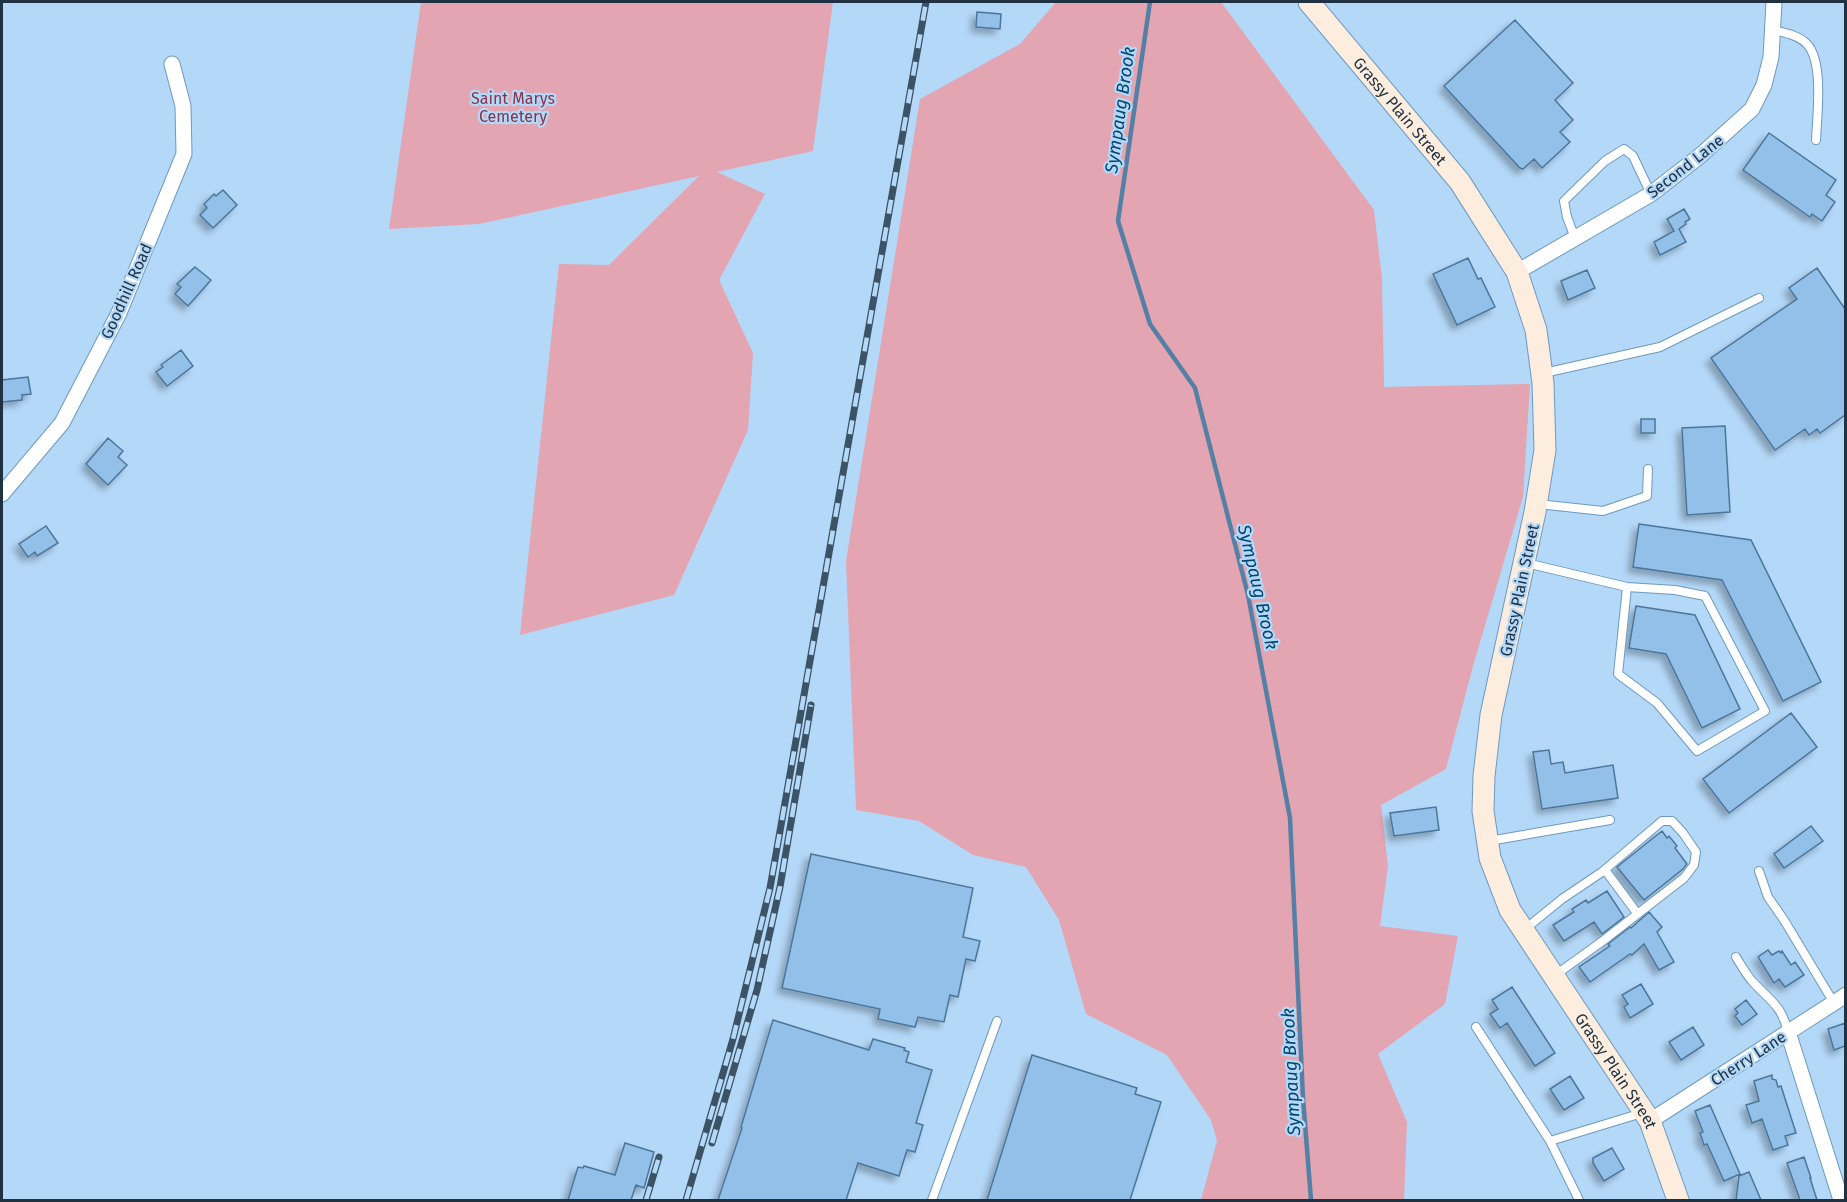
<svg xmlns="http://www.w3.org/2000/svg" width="1847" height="1202" font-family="'Fira Sans',sans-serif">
	<defs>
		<filter id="shadow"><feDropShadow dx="-5" dy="5" stdDeviation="3" flood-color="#0004"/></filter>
	</defs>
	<rect width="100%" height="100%" fill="#b4d8f8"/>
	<!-- green -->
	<path fill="#e2a5b1" d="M 421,2 L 833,2 L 813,151 L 717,172 L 765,194 L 719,280 L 753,353 L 748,430 L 674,595 L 520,635 L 559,264 L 609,265 L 699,176 L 479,224 L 389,229 Z
		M 1056,2 L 1221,2 L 1374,210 L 1382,279 L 1384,387 L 1530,384 L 1523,497 L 1473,666 L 1446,769 L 1381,805 L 1388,866 L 1380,926 L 1458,936 L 1445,1004 L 1378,1054 L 1407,1122 L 1404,1200 L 1201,1200 L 1217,1141 L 1211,1120 L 1167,1055 L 1086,1014 L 1059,920 L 1026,867 L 973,855 L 919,821 L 856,810 L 846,561 L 920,99 L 1020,44 Z"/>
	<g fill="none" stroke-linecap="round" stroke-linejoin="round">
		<!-- stream -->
		<path stroke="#5580a5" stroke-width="4.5" d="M 1150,2 L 1118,221 L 1150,324 L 1195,388 L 1248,595 L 1290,818 L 1303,1098 L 1311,1200"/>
	</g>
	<!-- building -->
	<path fill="#93c0e8" stroke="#4c769a" stroke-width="1.5" filter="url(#shadow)" d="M 977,12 L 1001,14 L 1000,29 L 976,27 Z
		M 1515,20 L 1573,83 L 1555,100 L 1573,120 L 1560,132 L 1570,142 L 1542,168 L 1534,159 L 1523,169 L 1520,168 L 1444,86 Z
		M 1769,133 L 1836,180 L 1826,195 L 1835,202 L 1822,221 L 1812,214 L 1810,217 L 1743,170 Z
		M 223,190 L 237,205 L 213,228 L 200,215 L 207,208 L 204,204 L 214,194 L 216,196 Z
		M 1684,209 L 1690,219 L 1685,222 L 1686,224 L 1679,229 L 1686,242 L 1660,255 L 1654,242 L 1674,231 L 1667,219 Z
		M 1468,258 L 1478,279 L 1481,278 L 1495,307 L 1457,325 L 1433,274 Z
		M 195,267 L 211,280 L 188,306 L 175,294 L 181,287 L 177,284 Z
		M 1817,268 L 1845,309 L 1845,415 L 1820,433 L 1817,429 L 1809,435 L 1805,429 L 1775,450 L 1711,358 L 1797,299 L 1789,288 Z
		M 1587,270 L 1595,288 L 1568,300 L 1561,281 Z
		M 181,350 L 193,366 L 167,386 L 156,372 L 163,367 L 161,365 Z
		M 28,377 L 31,394 L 22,395 L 22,400 L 2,402 L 2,380 Z
		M 1641,419 L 1655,419 L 1655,433 L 1641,433 Z
		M 1725,426 L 1730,512 L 1687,515 L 1682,428 Z
		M 108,438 L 123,451 L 118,457 L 127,465 L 108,485 L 86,464 Z
		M 1639,524 L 1751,540 L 1821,682 L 1783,701 L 1722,580 L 1633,567 Z
		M 46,526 L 58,543 L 37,556 L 35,552 L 28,557 L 19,544 Z
		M 1636,606 L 1695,615 L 1740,709 L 1702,728 L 1666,654 L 1629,648 Z
		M 1791,713 L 1817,747 L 1729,813 L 1703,779 Z
		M 1549,750 L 1551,764 L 1563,762 L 1565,773 L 1613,765 L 1618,798 L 1542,809 L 1533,752 Z
		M 1436,807 L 1439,830 L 1394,836 L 1390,813 Z
		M 1811,826 L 1823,841 L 1784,868 L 1774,854 Z
		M 1662,831 L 1667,838 L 1669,836 L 1677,846 L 1675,848 L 1687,864 L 1683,869 L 1644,900 L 1617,867 Z
		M 811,854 L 973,888 L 963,937 L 980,941 L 975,961 L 966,959 L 958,997 L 950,995 L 944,1022 L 918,1017 L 915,1027 L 878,1019 L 880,1009 L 782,988 Z
		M 1607,891 L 1624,917 L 1602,934 L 1594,922 L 1564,941 L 1553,925 L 1574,912 L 1572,909 L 1586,900 L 1588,903 Z
		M 1649,912 L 1662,927 L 1657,932 L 1674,962 L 1659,970 L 1644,944 L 1632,955 L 1630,954 L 1590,982 L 1579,967 L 1610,946 L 1608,944 L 1630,927 L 1631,928 Z
		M 1768,950 L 1772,955 L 1779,951 L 1781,953 L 1782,951 L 1791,965 L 1795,962 L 1804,975 L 1785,987 L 1779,979 L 1774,983 L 1758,957 Z
		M 1641,984 L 1653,1004 L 1630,1018 L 1624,1007 L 1628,1004 L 1622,995 Z
		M 1512,987 L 1555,1053 L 1535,1066 L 1507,1023 L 1500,1028 L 1490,1014 L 1498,1009 L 1492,1000 Z
		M 1746,1000 L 1757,1014 L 1742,1025 L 1735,1016 L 1738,1013 L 1735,1009 Z
		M 773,1020 L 869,1050 L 873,1039 L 905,1048 L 904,1050 L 909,1052 L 906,1062 L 932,1070 L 916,1123 L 923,1125 L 915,1152 L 907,1150 L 899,1176 L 858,1163 L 846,1200 L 718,1200 L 742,1128 L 741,1127 Z
		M 1845,1023 L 1845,1046 L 1834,1050 L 1828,1029 Z
		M 1693,1027 L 1704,1045 L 1681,1060 L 1669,1042 Z
		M 1032,1055 L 1137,1088 L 1135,1094 L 1161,1102 L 1130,1200 L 987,1200 Z
		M 1772,1075 L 1772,1079 L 1776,1080 L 1778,1087 L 1781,1086 L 1796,1133 L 1785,1136 L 1788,1145 L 1773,1150 L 1762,1119 L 1752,1123 L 1746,1105 L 1759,1101 L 1754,1081 Z
		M 1570,1076 L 1584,1098 L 1564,1110 L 1550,1089 Z
		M 1710,1105 L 1740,1174 L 1724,1181 L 1707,1144 L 1704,1145 L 1700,1133 L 1703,1132 L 1695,1111 Z
		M 625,1143 L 654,1152 L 644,1188 L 636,1185 L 631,1200 L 568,1200 L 578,1167 L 583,1168 L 584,1166 L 615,1175 Z
		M 1612,1148 L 1624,1169 L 1604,1181 L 1593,1163 L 1593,1158 Z
		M 1804,1157 L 1811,1178 L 1810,1178 L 1817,1200 L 1800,1200 L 1787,1163 Z
		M 1749,1172 L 1761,1200 L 1736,1200 L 1739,1176 Z"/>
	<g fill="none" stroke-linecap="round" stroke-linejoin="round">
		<!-- service casing -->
		<g stroke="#6d99bf" stroke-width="10">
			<path id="service" d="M 1773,30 C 1785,33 1798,35 1807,44 C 1824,62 1817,116 1816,140
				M 1575,238 L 1567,217 L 1564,201 L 1605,161 L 1624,149 L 1633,156 L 1651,194
				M 1544,373 L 1660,347 L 1759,298
				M 1538,504 L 1603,511 L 1647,496 L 1648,469
				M 1526,563 L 1627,587 L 1675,590 L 1705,596 L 1765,711 L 1697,751 L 1657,703 L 1618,674 L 1627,587
				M 1489,841 L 1610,820
				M 1605,870 L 1637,913
				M 1759,871 L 1768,897 L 1784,920 L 1834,1003
				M 1524,930 L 1562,899 L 1602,872 L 1662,821 L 1672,821 L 1683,833 L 1696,852 L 1694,865 L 1684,878 L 1604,940 L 1554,976
				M 1736,957 C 1741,965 1746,974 1752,981 C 1770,1001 1781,1004 1788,1032
				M 1476,1027 L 1550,1141
				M 932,1200 L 997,1021
				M 1579,1200 L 1550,1141 L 1642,1113"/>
		</g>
		<!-- minor casing -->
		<g stroke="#6d99bf" stroke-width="17">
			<path id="minor" d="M 1517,272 L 1651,194 L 1701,155 L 1752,109 L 1764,85 L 1771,57 L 1774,2
				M 2,494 L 62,423 L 119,313 L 184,154 L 183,106 L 172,64
				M 1788,1032 L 1841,1200
				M 1650,1121 L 1846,995"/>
		</g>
		<!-- secondary casing -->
		<g stroke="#6d99bf" stroke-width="23">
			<g id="secondary">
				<path id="s1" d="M 1309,2 L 1460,182 L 1517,272 L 1536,330 L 1543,383 L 1545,450 L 1535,512 L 1491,715 L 1484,776 L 1483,811 L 1490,858 L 1510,910 L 1650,1121 L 1678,1200"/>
			</g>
		</g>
		<!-- service -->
		<use href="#service" stroke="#fff" stroke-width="8"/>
		<!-- minor -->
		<use href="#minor" stroke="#fff" stroke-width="15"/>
		<!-- secondary -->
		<use href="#secondary" stroke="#fceddf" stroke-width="21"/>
		<!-- rail casing -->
		<g stroke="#3c5265" stroke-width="7">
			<path id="rail" d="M 712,1143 L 757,990 L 780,887 L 811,705
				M 646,1200 L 659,1157
				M 686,1200 L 733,1039 L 770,888 L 926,2"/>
		</g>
		<!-- rail -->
		<use href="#rail" stroke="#b4d8f8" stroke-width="4.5" stroke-dasharray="14" stroke-linecap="butt"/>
	</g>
	<g text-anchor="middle" stroke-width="4.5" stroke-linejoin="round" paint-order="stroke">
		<!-- park labels -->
		<g font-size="16" fill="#87324b" stroke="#b4d8f8">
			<text x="513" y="104">Saint Marys<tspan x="513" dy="18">Cemetery</tspan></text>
		</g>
		<!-- street labels -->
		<g font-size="16" fill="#203242" stroke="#b4d8f8">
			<text dy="6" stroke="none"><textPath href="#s1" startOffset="142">Grassy Plain Street</textPath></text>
			<text transform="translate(1685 166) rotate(-38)" y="6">Second Lane</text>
			<text transform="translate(126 291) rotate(-66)" y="6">Goodhill Road</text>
			<text transform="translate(1519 590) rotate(-78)" y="6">Grassy Plain Street</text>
			<text transform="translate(1748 1058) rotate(-33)" y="6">Cherry Lane</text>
			<text dy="6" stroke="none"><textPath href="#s1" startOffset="1186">Grassy Plain Street</textPath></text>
		</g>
		<!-- water labels -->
		<g font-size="18" font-style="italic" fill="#00446f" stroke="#b4d8f8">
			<text transform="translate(1120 110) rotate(-82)" y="6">Sympaug Brook</text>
			<text transform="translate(1258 587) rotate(77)" y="6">Sympaug Brook</text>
			<text transform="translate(1291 1072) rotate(-93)" y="6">Sympaug Brook</text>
		</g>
	</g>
	<!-- border -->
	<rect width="1847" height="1202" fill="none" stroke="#203242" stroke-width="6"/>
</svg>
